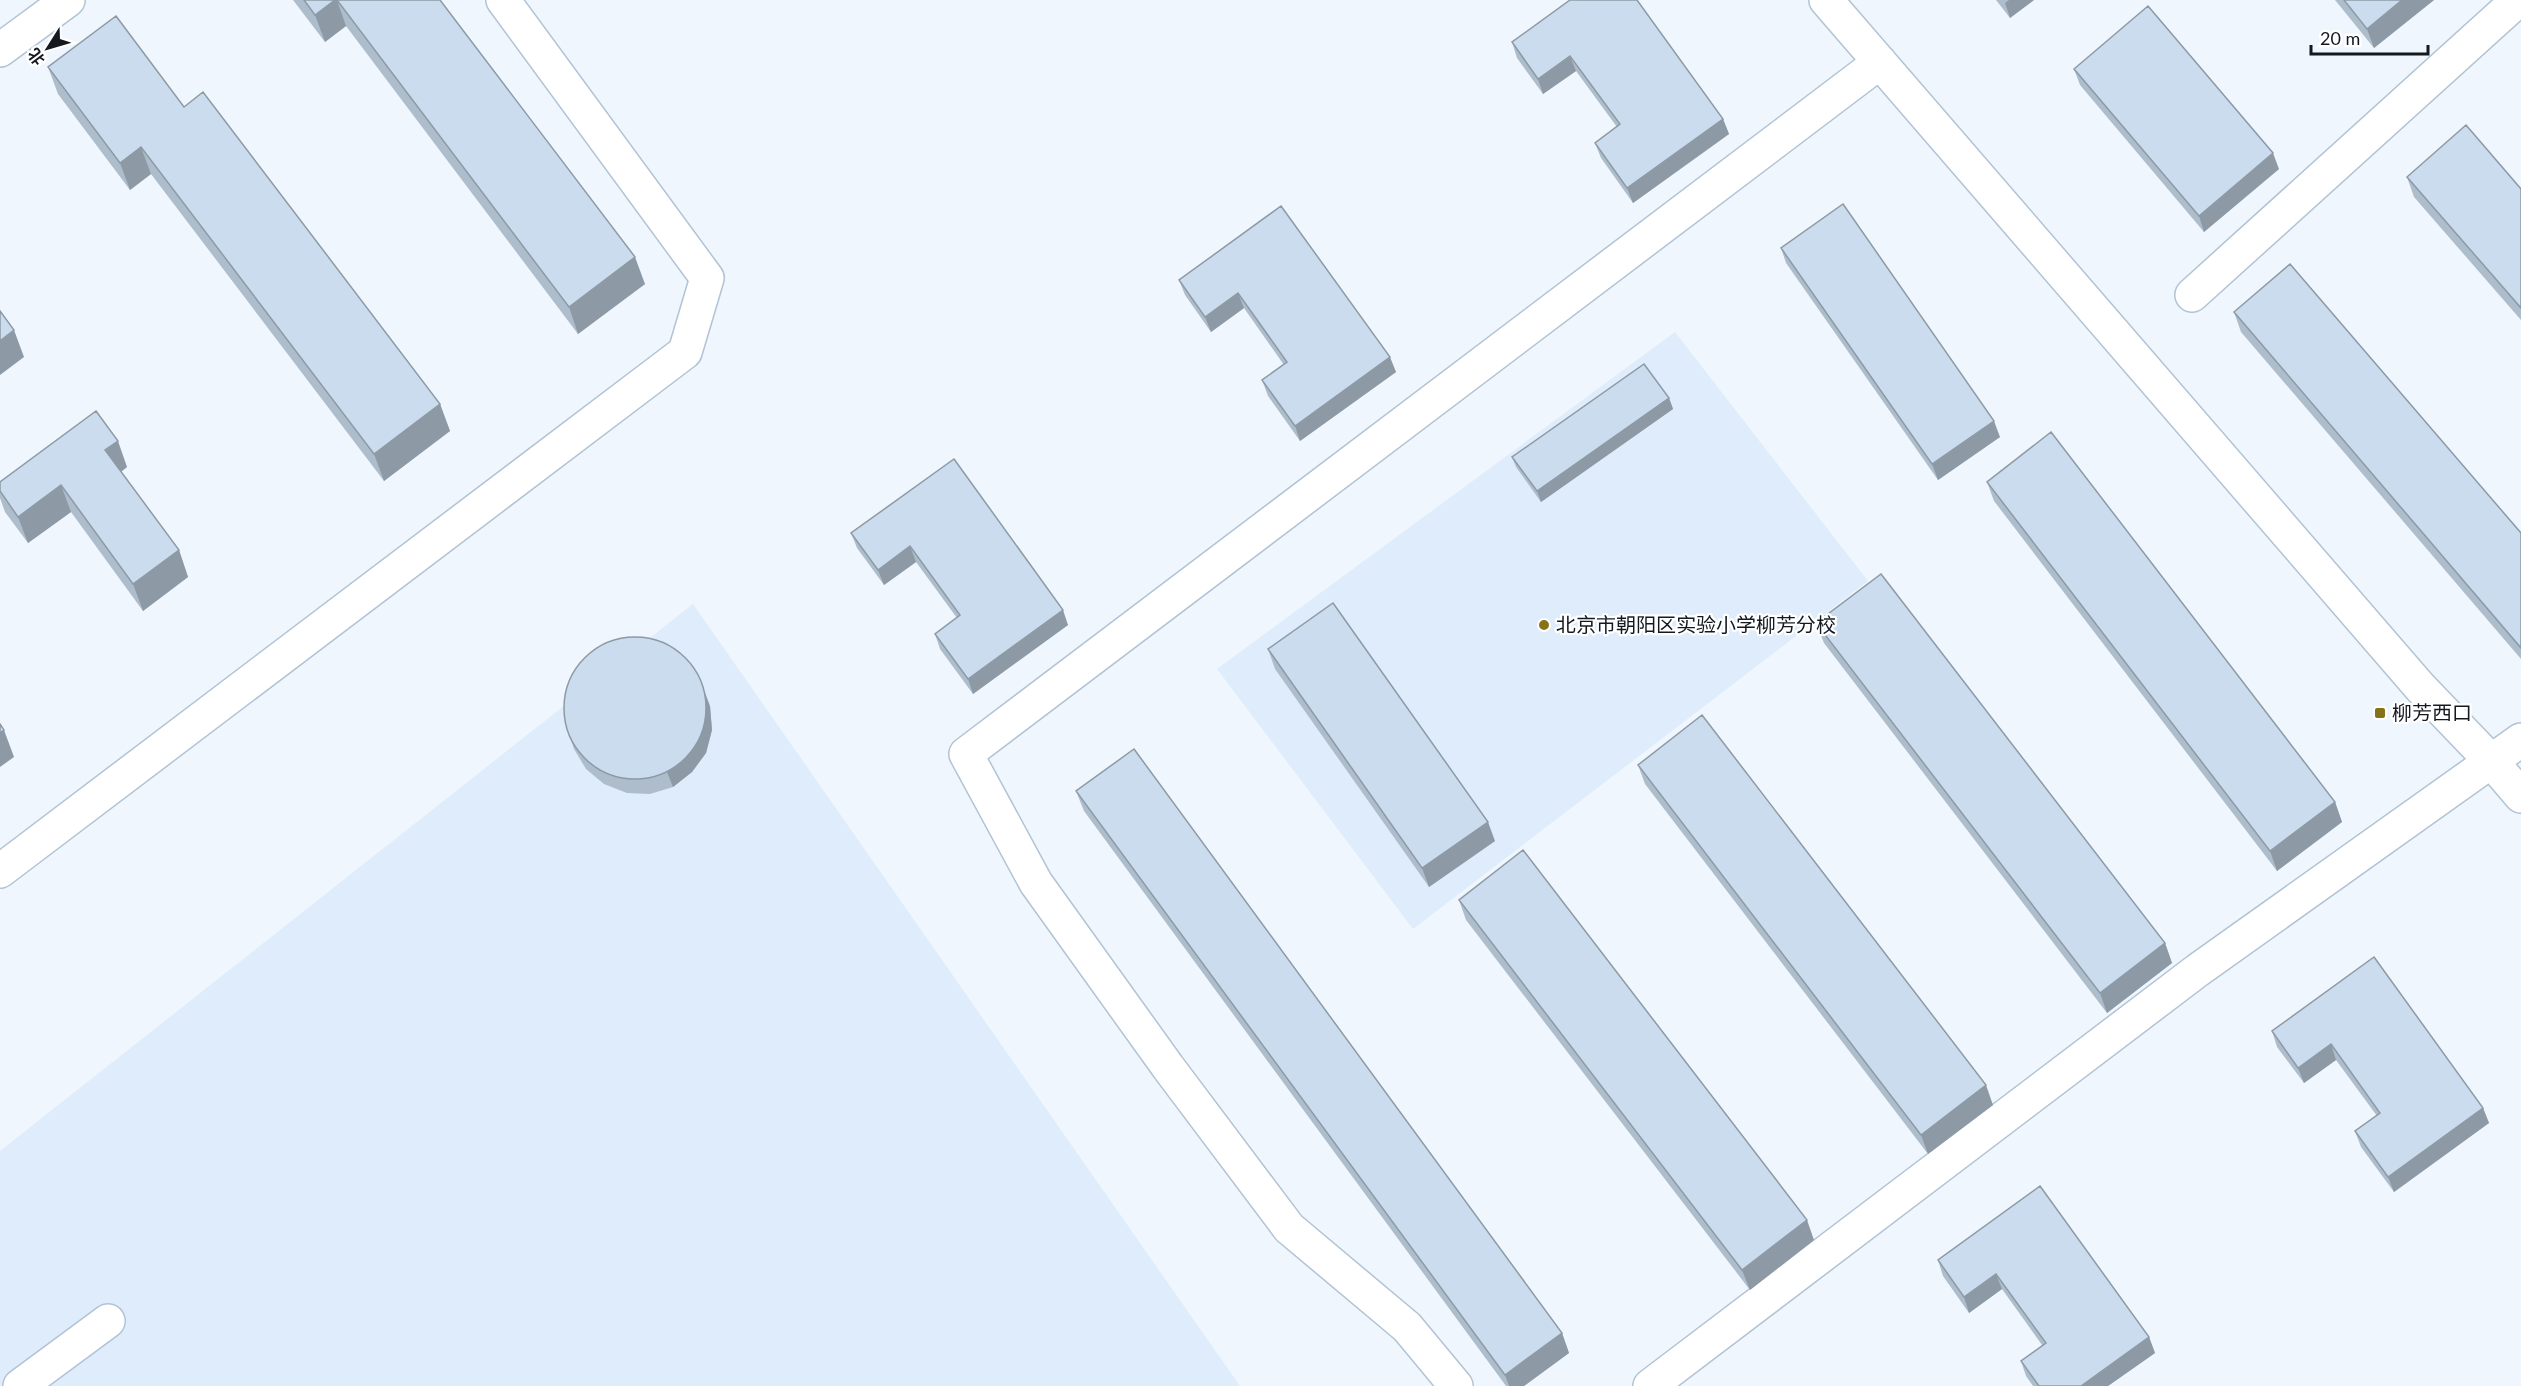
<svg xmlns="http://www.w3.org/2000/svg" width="2521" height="1386" font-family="Lato,'Noto Sans SC',sans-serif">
	<rect width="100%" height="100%" fill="#eff6fe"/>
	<!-- built -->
	<path fill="#deecfb" d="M 1675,332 L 1868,581 L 1413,929 L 1217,669 Z
		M 693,604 L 1240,1386 L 0,1386 L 0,1151 Z"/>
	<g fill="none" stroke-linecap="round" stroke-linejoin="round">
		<!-- minor casing -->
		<g stroke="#b1c3d4" stroke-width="36">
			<path id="minor" d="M 1826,0 L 2420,687 L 2492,762 L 2521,796
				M 0,50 L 68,0
				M 2192,295 L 2518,0
				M 0,871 L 685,352 L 707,278 L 503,0
				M 20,1386 L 108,1321
				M 1456,1386 L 1407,1327 L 1289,1228 L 1168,1067 L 1036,883 L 966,754 L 1880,62
				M 1650,1386 L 2198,970 L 2521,740"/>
		</g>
		<!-- minor -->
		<use href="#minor" stroke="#fff" stroke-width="33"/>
	</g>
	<!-- wall -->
	<path fill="#aebdcc" d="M 293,0 L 440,0 L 645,284 L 578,334 L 346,26 L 325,42 Z
		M 1570,0 L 1723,119 L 1729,134 L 1633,203 L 1601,158 L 1595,143 L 1617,127 L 1576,71 L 1543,94 L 1517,58 L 1512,42 Z
		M 1996,0 L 2034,0 L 2010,18 Z
		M 2335,0 L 2434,0 L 2374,48 Z
		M 48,67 L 184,107 L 440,404 L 450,431 L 384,481 L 151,174 L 130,190 L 58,94 Z
		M 2074,69 L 2279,169 L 2204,232 L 2080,85 Z
		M 2407,177 L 2521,189 L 2521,320 L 2414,197 Z
		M 1281,206 L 1396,372 L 1300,441 L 1268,396 L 1262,380 L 1284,365 L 1244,308 L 1211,332 L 1185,295 L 1179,280 Z
		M 1781,248 L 2000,437 L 1938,480 L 1786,263 Z
		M 2234,312 L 2521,533 L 2521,659 L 2241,332 Z
		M 1669,398 L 1673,409 L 1541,502 L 1516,467 L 1512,457 Z
		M 954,459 L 1068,625 L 973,694 L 940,649 L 935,634 L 957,618 L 916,562 L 884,585 L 857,548 L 851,533 Z
		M 127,467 L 121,472 L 179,550 L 188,577 L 143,611 L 71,512 L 28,543 L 5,512 L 0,498 L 0,482 Z
		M 1987,482 L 2335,802 L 2342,822 L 2277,871 L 1994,501 Z
		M 1816,623 L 2165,943 L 2172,963 L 2107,1013 L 1824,643 Z
		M 1268,649 L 1495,841 L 1429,887 L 1275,669 Z
		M 710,706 L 712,730 L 706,753 L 692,772 L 673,787 L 650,794 L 627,793 L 604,784 L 586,769 L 574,749 L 569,734 Z
		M 1638,765 L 1993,1105 L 1928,1154 L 1645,784 Z
		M 1076,791 L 1562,1333 L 1569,1353 L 1524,1386 L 1506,1386 L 1084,811 Z
		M 1459,900 L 1814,1240 L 1750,1290 L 1466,920 Z
		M 2374,957 L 2483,1108 L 2489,1123 L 2394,1192 L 2361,1147 L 2355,1131 L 2377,1116 L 2336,1060 L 2304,1083 L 2277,1047 L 2272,1031 Z
		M 2040,1186 L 2149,1337 L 2155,1353 L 2108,1386 L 2033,1386 L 2026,1376 L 2021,1361 L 2042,1345 L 2002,1289 L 1969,1313 L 1943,1276 L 1938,1260 Z"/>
	<!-- shaded-wall -->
	<path fill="#8d9aa6" d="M 335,0 L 337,0 L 346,26 L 325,42 L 315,15 Z
		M 2009,0 L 2034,0 L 2010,18 L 2005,3 Z
		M 2402,0 L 2434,0 L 2374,48 L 2367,29 Z
		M 1570,56 L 1576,71 L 1543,94 L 1538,79 Z
		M 1723,119 L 1729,134 L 1633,203 L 1627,188 Z
		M 141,147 L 151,174 L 130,190 L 120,163 Z
		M 2273,153 L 2279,169 L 2204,232 L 2199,216 Z
		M 635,257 L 645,284 L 578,334 L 569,307 Z
		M 1238,293 L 1244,308 L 1211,332 L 1205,317 Z
		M 14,330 L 24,357 L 0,375 L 0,341 Z
		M 1390,357 L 1396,372 L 1300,441 L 1295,426 Z
		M 1669,398 L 1673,409 L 1541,502 L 1537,491 Z
		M 440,404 L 450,431 L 384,481 L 374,454 Z
		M 1994,421 L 2000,437 L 1938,480 L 1932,464 Z
		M 118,441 L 127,467 L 114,477 L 105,450 Z
		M 61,485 L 71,512 L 28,543 L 18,517 Z
		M 910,546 L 916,562 L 884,585 L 878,570 Z
		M 179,550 L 188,577 L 143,611 L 133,584 Z
		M 1063,610 L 1068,625 L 973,694 L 968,679 Z
		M 704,690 L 710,706 L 712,730 L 706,753 L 692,772 L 673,787 L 667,772 Z
		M 4,730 L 14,757 L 0,767 L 0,733 Z
		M 2335,802 L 2342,822 L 2277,871 L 2270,851 Z
		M 1488,822 L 1495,841 L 1429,887 L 1422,868 Z
		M 2165,943 L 2172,963 L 2107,1013 L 2100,993 Z
		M 2331,1044 L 2336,1060 L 2304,1083 L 2298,1068 Z
		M 1986,1085 L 1993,1105 L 1928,1154 L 1921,1135 Z
		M 2483,1108 L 2489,1123 L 2394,1192 L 2388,1177 Z
		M 1807,1220 L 1814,1240 L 1750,1290 L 1742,1270 Z
		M 1996,1274 L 2002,1289 L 1969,1313 L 1964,1297 Z
		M 1562,1333 L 1569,1353 L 1524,1386 L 1509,1386 L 1505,1375 Z
		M 2149,1337 L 2155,1353 L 2108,1386 L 2081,1386 Z"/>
	<!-- building -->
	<path fill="#cadced" stroke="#8d9aa6" stroke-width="1.5" d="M 304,0 L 335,0 L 315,15 Z
		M 337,0 L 440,0 L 635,257 L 569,307 Z
		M 1570,0 L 1637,0 L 1723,119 L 1627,188 L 1595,143 L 1620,124 L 1570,56 L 1538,79 L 1512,42 Z
		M 2344,0 L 2402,0 L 2367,29 Z
		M 2148,6 L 2273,153 L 2199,216 L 2074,69 Z
		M 116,16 L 184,107 L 203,92 L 440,404 L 374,454 L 141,147 L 120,163 L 48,67 Z
		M 2466,125 L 2521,189 L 2521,308 L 2407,177 Z
		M 1843,204 L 1994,421 L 1932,464 L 1781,248 Z
		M 1281,206 L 1390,357 L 1295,426 L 1262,380 L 1287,362 L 1238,293 L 1205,317 L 1179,280 Z
		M 2290,264 L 2521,533 L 2521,648 L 2234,312 Z
		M 0,311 L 14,330 L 0,341 Z
		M 1644,364 L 1669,398 L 1537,491 L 1512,457 Z
		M 96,411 L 118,441 L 105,450 L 179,550 L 133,584 L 61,485 L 18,517 L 0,491 L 0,482 Z
		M 2051,432 L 2335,802 L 2270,851 L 1987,482 Z
		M 954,459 L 1063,610 L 968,679 L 935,634 L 960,615 L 910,546 L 878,570 L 851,533 Z
		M 1881,574 L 2165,943 L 2100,993 L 1816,623 Z
		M 1333,603 L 1488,822 L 1422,868 L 1268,649 Z
		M564 708a71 71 0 1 1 142 0a71 71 0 1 1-142 0Z
		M 1702,715 L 1986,1085 L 1921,1135 L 1638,765 Z
		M 0,724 L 4,730 L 0,733 Z
		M 1134,749 L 1562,1333 L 1505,1375 L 1076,791 Z
		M 1523,850 L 1807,1220 L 1742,1270 L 1459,900 Z
		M 2374,957 L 2483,1108 L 2388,1177 L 2355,1131 L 2380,1113 L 2331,1044 L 2298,1068 L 2272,1031 Z
		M 2040,1186 L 2149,1337 L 2081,1386 L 2039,1386 L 2021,1361 L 2046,1343 L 1996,1274 L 1964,1297 L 1938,1260 Z"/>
	<!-- markers -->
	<g fill="#857417" stroke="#fff" stroke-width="2">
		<circle cx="1544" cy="625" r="6"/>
		<rect x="2374" y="707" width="12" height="12" rx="3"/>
	</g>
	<g text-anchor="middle" stroke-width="4.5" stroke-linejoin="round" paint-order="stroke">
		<!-- poi labels -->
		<g font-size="20" fill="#13191f" stroke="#fff" text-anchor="start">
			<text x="1556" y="632">北京市朝阳区实验小学柳芳分校</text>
			<text x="2392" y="720">柳芳西口</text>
		</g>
	</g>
	<!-- north arrow -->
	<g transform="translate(48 48) rotate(233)" stroke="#ffffff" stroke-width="4.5" paint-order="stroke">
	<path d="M0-4.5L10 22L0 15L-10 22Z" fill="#13191f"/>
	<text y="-9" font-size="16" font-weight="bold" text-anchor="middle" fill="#13191f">北</text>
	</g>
	<!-- scale -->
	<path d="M2311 45v9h117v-9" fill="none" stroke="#13191f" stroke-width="3"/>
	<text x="2320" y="45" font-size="18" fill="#13191f" stroke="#ffffff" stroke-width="4.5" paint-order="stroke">20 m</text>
</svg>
